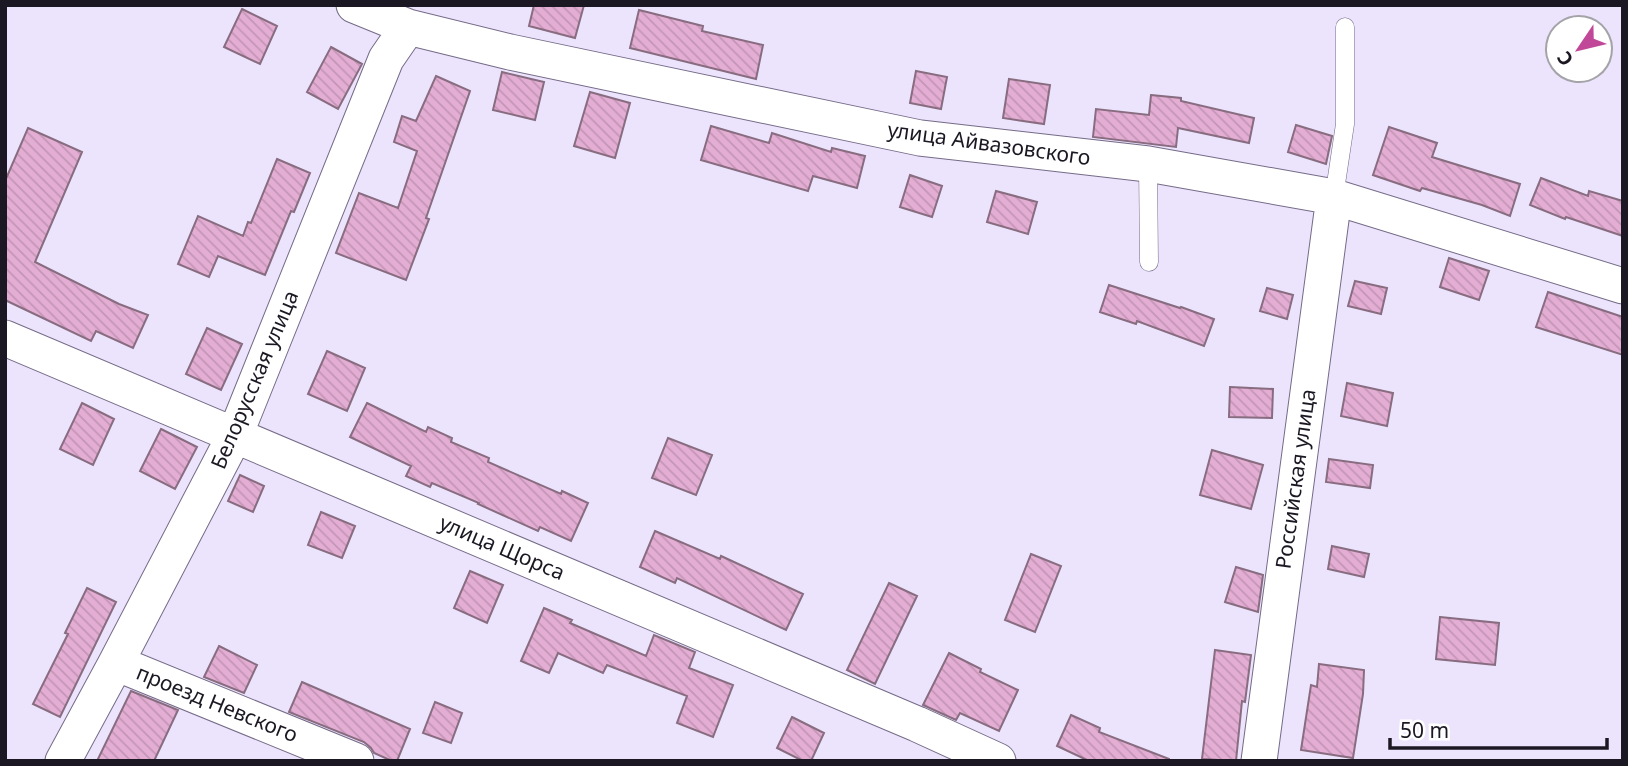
<svg xmlns="http://www.w3.org/2000/svg" width="1628" height="766" font-family="'Noto Sans',sans-serif">
	<defs>
		<pattern id="building-back-hatch" width="6" height="6" patternUnits="userSpaceOnUse" patternTransform="scale(1.75)"><rect width="6" height="6" fill="#e4aed4"/><path d="M-1 5l2 2M0 0l6 6M5-1l2 2" fill="none" stroke="#c395b6"/></pattern>
	</defs>
	<rect width="100%" height="100%" fill="#ece3fd"/>
	<!-- building -->
	<path fill="url(#building-back-hatch)" stroke="#886c80" stroke-width="2" d="M 534,5 L 584,5 L 575,38 L 529,26 Z
		M 242,9 L 277,26 L 260,64 L 224,47 Z
		M 639,10 L 703,26 L 702,31 L 763,45 L 756,79 L 630,48 Z
		M 331,47 L 362,64 L 338,109 L 307,92 Z
		M 916,71 L 947,77 L 941,109 L 910,103 Z
		M 502,72 L 544,82 L 535,120 L 493,110 Z
		M 436,76 L 470,91 L 426,218 L 429,219 L 406,280 L 336,253 L 359,193 L 398,208 L 417,151 L 394,142 L 402,116 L 416,121 Z
		M 1009,79 L 1050,85 L 1044,124 L 1003,118 Z
		M 590,92 L 630,103 L 615,158 L 574,146 Z
		M 1151,95 L 1181,98 L 1181,101 L 1254,118 L 1249,143 L 1178,128 L 1176,147 L 1093,137 L 1096,109 L 1149,115 Z
		M 1296,125 L 1332,136 L 1326,164 L 1288,152 Z
		M 711,126 L 769,143 L 772,133 L 831,152 L 832,148 L 865,156 L 857,188 L 813,176 L 808,191 L 701,160 Z
		M 1389,127 L 1437,143 L 1432,157 L 1520,184 L 1510,216 L 1482,205 L 1422,188 L 1420,191 L 1373,175 Z
		M 28,128 L 82,152 L 35,262 L 119,304 L 148,315 L 133,348 L 96,331 L 91,341 L 5,300 L 5,181 Z
		M 277,159 L 310,173 L 294,212 L 291,211 L 265,275 L 218,256 L 209,277 L 178,264 L 198,216 L 243,236 L 248,222 L 251,223 Z
		M 910,175 L 942,186 L 932,217 L 900,207 Z
		M 1541,178 L 1588,196 L 1589,191 L 1623,201 L 1623,236 L 1566,217 L 1565,219 L 1530,205 Z
		M 996,191 L 1037,202 L 1028,234 L 987,222 Z
		M 1449,258 L 1489,271 L 1479,300 L 1440,287 Z
		M 1355,281 L 1387,288 L 1381,314 L 1348,306 Z
		M 1109,285 L 1180,308 L 1181,307 L 1214,319 L 1204,346 L 1137,321 L 1136,324 L 1100,312 Z
		M 1267,288 L 1293,295 L 1287,319 L 1260,311 Z
		M 1548,292 L 1623,317 L 1623,355 L 1536,327 Z
		M 207,328 L 242,344 L 221,390 L 186,374 Z
		M 327,351 L 365,368 L 347,411 L 308,394 Z
		M 1347,383 L 1393,393 L 1387,426 L 1341,416 Z
		M 1230,387 L 1273,389 L 1272,418 L 1229,417 Z
		M 82,403 L 114,419 L 93,465 L 60,449 Z
		M 367,403 L 426,432 L 428,427 L 452,438 L 451,442 L 489,458 L 488,462 L 561,494 L 562,491 L 588,503 L 571,541 L 540,527 L 538,531 L 478,504 L 479,503 L 432,483 L 430,487 L 406,476 L 411,466 L 350,437 Z
		M 161,429 L 197,447 L 175,489 L 140,471 Z
		M 668,438 L 712,455 L 696,495 L 652,478 Z
		M 1212,450 L 1263,465 L 1251,509 L 1200,495 Z
		M 1329,459 L 1373,465 L 1370,488 L 1326,482 Z
		M 240,475 L 264,486 L 253,512 L 228,501 Z
		M 321,512 L 355,526 L 342,558 L 308,545 Z
		M 655,531 L 720,559 L 721,556 L 803,594 L 786,630 L 677,578 L 675,583 L 640,567 Z
		M 1332,546 L 1369,554 L 1364,577 L 1328,569 Z
		M 1031,554 L 1061,566 L 1035,632 L 1005,620 Z
		M 1236,567 L 1263,575 L 1258,612 L 1225,602 Z
		M 470,571 L 503,585 L 487,623 L 454,608 Z
		M 889,583 L 917,596 L 875,684 L 847,670 Z
		M 87,588 L 116,602 L 60,717 L 33,704 L 68,634 L 65,633 Z
		M 544,608 L 572,620 L 570,623 L 646,656 L 654,635 L 695,652 L 689,668 L 733,685 L 713,737 L 677,723 L 687,696 L 607,665 L 603,673 L 558,653 L 549,673 L 521,661 Z
		M 1440,617 L 1499,623 L 1495,665 L 1436,659 Z
		M 219,646 L 257,665 L 244,693 L 204,677 Z
		M 1215,650 L 1251,655 L 1245,702 L 1242,701 L 1236,761 L 1202,759 Z
		M 949,653 L 981,669 L 980,672 L 1018,690 L 999,731 L 960,713 L 956,720 L 923,705 Z
		M 1319,664 L 1364,670 L 1363,694 L 1353,758 L 1301,750 L 1311,685 L 1317,687 Z
		M 302,682 L 410,729 L 397,761 L 392,761 L 374,753 L 371,748 L 364,742 L 289,712 Z
		M 131,691 L 178,710 L 154,761 L 97,761 Z
		M 435,702 L 462,713 L 451,743 L 423,733 Z
		M 1071,715 L 1100,728 L 1099,732 L 1169,759 L 1169,761 L 1089,761 L 1057,746 Z
		M 792,717 L 824,733 L 811,761 L 803,761 L 777,748 Z"/>
	<g fill="none" stroke-linecap="round" stroke-linejoin="round">
		<!-- lane casing -->
		<g stroke="#756b87" stroke-width="19">
			<path id="lane" d="M 1148,164 L 1149,262
				M 1334,197 L 1345,124 L 1345,27"/>
		</g>
		<!-- street casing -->
		<g stroke="#756b87" stroke-width="37">
			<path id="street" d="M 354,5 L 408,27 L 510,52 L 920,138 L 1148,164 L 1334,197 L 1623,286
				M 5,338 L 917,724 L 998,761
				M 116,663 L 356,761
				M 63,761 L 116,663 L 235,435 L 386,59 L 408,27
				M 1259,761 L 1334,197"/>
		</g>
		<!-- lane -->
		<use href="#lane" stroke="#fff" stroke-width="18"/>
		<!-- street -->
		<use href="#street" stroke="#fff" stroke-width="35"/>
	</g>
	<g text-anchor="middle" stroke-width="5" stroke-linejoin="round" paint-order="stroke">
		<!-- street labels -->
		<g font-size="21" fill="#1c1823" stroke="#fff">
			<text transform="translate(989 144) rotate(8)" y="7">улица Айвазовского</text>
			<text transform="translate(255 380) rotate(-67)" y="7">Белорусская улица</text>
			<text transform="translate(1296 479) rotate(-82)" y="7">Российская улица</text>
			<text transform="translate(502 548) rotate(23)" y="7">улица Щорса</text>
			<text transform="translate(217 704) rotate(22)" y="7">проезд Невского</text>
		</g>
	</g>
	<!-- border -->
	<rect width="1628" height="766" fill="none" stroke="#1c1823" stroke-width="14"/>
	<!-- north arrow -->
	<g transform="translate(1579 49) rotate(235)"><circle r="33" fill="#ffffff" stroke="#a4a3a7" stroke-width="2"/>
	<path d="M0-5L12 26L0 18L-12 26Z" fill="#c14799"/>
	<text y="-10" font-size="19" font-weight="bold" text-anchor="middle" fill="#1c1823">С</text>
	</g>
	<!-- scale -->
	<path d="M1390 738v10h217v-10" fill="none" stroke="#1c1823" stroke-width="3.5"/>
	<text x="1400" y="738" font-size="21" fill="#1c1823" stroke="#ffffff" stroke-width="5" paint-order="stroke">50 m</text>
</svg>
